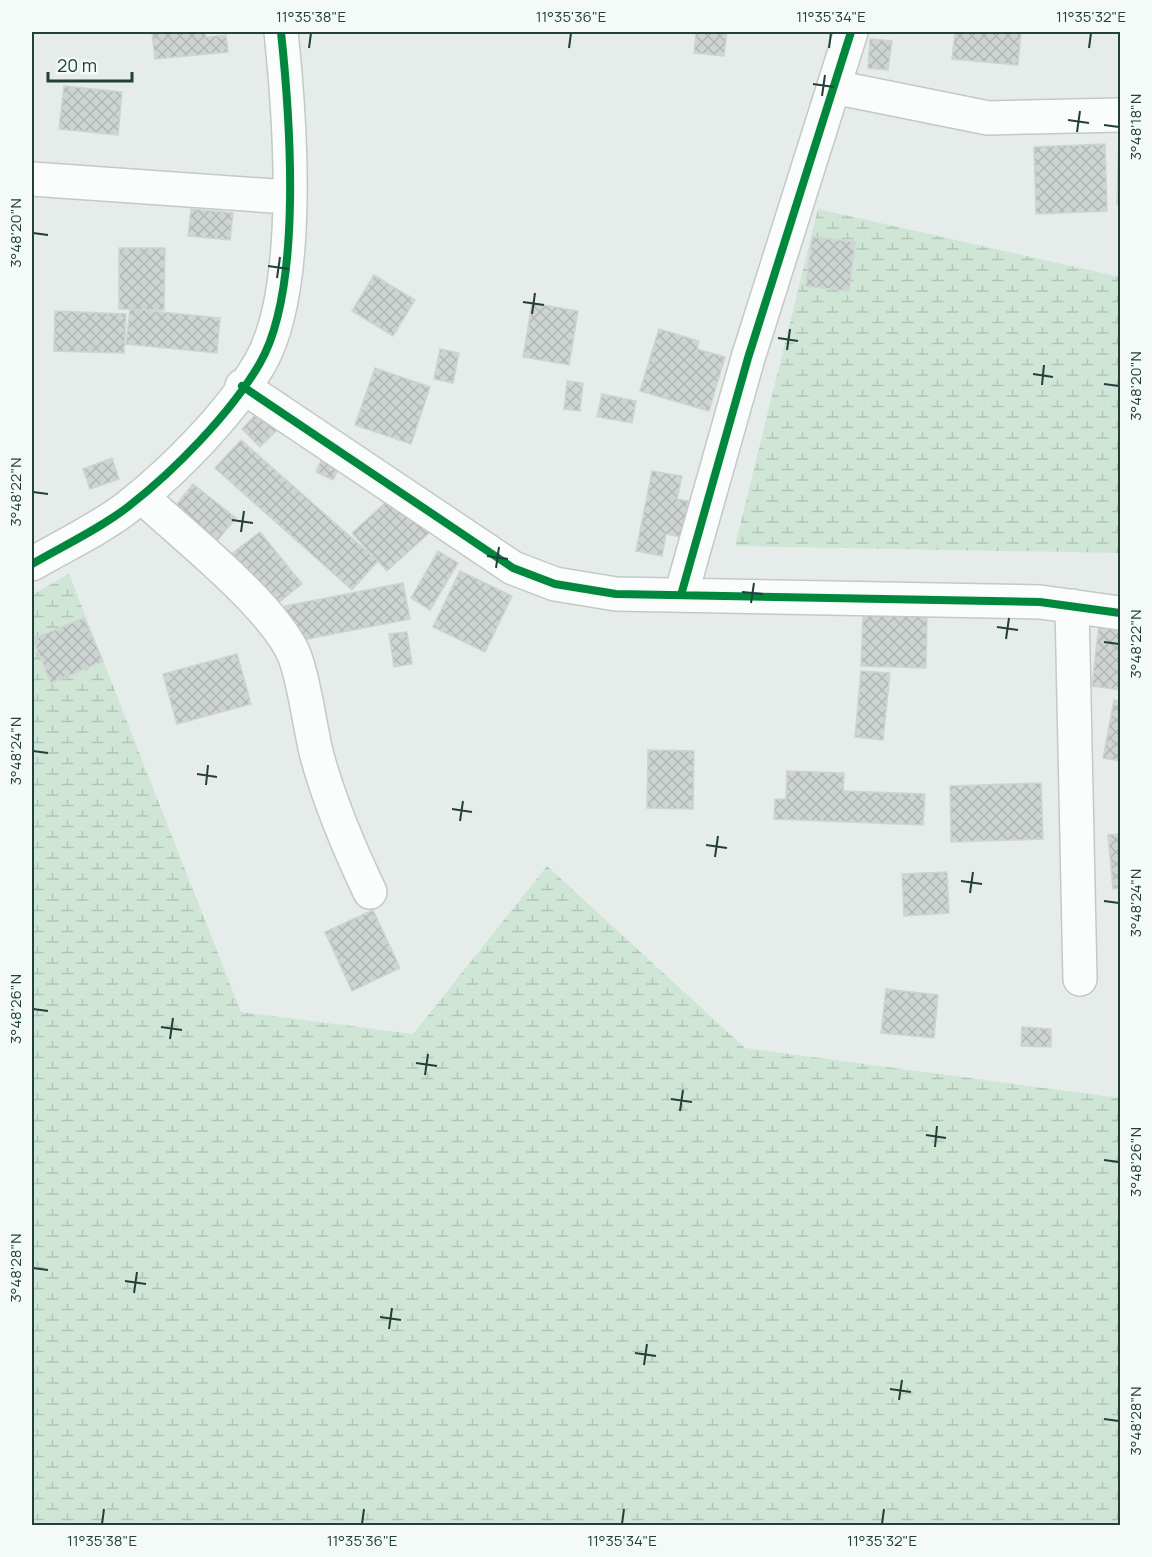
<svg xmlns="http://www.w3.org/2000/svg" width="1152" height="1557" font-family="Manrope,sans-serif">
	<defs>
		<pattern id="wetland-marsh" width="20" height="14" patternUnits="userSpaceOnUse" patternTransform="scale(1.5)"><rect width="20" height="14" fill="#cfe5d6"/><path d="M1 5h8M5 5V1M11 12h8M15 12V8" fill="none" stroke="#b1c6b8"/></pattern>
		<pattern id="building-cross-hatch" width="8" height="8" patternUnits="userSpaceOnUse" patternTransform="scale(1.5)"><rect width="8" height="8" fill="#ced4d2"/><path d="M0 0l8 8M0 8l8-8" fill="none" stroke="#b1b7b5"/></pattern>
	</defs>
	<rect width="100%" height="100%" fill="#e6ece9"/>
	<!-- wetland -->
	<path fill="url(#wetland-marsh)" d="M 818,209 L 1120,277 L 1120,553 L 735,546 Z
		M 69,574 L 241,1012 L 413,1034 L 547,866 L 745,1048 L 1120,1098 L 1120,1525 L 32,1525 L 32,595 Z"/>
	<!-- building -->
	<path fill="url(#building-cross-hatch)" stroke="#cfd4d2" stroke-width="1.5" d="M 152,32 L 205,32 L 206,37 L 226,35 L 228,52 L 155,59 Z
		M 696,32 L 727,32 L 724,56 L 694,53 Z
		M 955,32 L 1021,32 L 1018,65 L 952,59 Z
		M 870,39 L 892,41 L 888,70 L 868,68 Z
		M 64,86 L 122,92 L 118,135 L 59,129 Z
		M 1119,134 L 1120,134 L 1120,204 L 1117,204 Z
		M 1105,144 L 1107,211 L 1036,214 L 1034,147 Z
		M 191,209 L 233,213 L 230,240 L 188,236 Z
		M 812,237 L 855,242 L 849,291 L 806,286 Z
		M 119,248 L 165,248 L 164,310 L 119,309 Z
		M 374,275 L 415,300 L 393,336 L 352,311 Z
		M 532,303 L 578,311 L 569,365 L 523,357 Z
		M 130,309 L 220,318 L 217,353 L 126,344 Z
		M 55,311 L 126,314 L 124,353 L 54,351 Z
		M 659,329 L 699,341 L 697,349 L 725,357 L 709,411 L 640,391 Z
		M 440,349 L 459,353 L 453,383 L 434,379 Z
		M 375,368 L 430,387 L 411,444 L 355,425 Z
		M 567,381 L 583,383 L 580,411 L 564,409 Z
		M 602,394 L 636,401 L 632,423 L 597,417 Z
		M 267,403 L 286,421 L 260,447 L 242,429 Z
		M 241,440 L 378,561 L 352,590 L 215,468 Z
		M 327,447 L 345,455 L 333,480 L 316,472 Z
		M 112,458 L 119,479 L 90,489 L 83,469 Z
		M 652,471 L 682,476 L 677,499 L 688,501 L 682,537 L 666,534 L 662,556 L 636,551 Z
		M 193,484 L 236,518 L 211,548 L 169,514 Z
		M 394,495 L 429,533 L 387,571 L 352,533 Z
		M 260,532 L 302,584 L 270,609 L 229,556 Z
		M 438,551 L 458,563 L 430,610 L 411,598 Z
		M 460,571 L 512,596 L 485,652 L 433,627 Z
		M 403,583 L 410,619 L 292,642 L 285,606 Z
		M 863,614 L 927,615 L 926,668 L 861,666 Z
		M 84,618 L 103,661 L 51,683 L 33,639 Z
		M 1099,624 L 1120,626 L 1120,690 L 1092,686 Z
		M 407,632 L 412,664 L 394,667 L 389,634 Z
		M 237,654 L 251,704 L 177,724 L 163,674 Z
		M 861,671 L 890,673 L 883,740 L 855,737 Z
		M 1114,700 L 1120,701 L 1120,761 L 1103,758 Z
		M 648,750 L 694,751 L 693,809 L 647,808 Z
		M 787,771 L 844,773 L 843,791 L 925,794 L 923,825 L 774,819 L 775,799 L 786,799 Z
		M 1041,783 L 1043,839 L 951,842 L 950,786 Z
		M 1120,834 L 1120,888 L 1113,889 L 1108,835 Z
		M 947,872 L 949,913 L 904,916 L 902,874 Z
		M 373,910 L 400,968 L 352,991 L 325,932 Z
		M 886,989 L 938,995 L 934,1038 L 881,1033 Z
		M 1022,1027 L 1051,1029 L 1051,1047 L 1021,1046 Z"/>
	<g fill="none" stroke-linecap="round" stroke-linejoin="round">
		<!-- minor casing -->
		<g stroke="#c3c9c6" stroke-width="36">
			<path id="minor" d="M 834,87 L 988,118 L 1120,115
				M 32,179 L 288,197
				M 242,386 L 513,568 L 555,584 L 616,594 L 1040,602 L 1120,613
				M 141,496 C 182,534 276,608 295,657 C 306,688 309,724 317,756 C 330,803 349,848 370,892
				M 32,564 C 61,547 103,527 129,506 C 174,471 231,413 260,363 C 303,288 290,117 281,32
				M 681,595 L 748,358 L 851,32
				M 1072,606 L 1080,979"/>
		</g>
		<!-- minor -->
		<use href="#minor" stroke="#fbfcfc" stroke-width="33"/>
		<!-- cycleway casing -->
		<g stroke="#f4faf7" stroke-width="11">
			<path id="cycleway" d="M 242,386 L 513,568 L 555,584 L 616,594 L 1040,602 L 1120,613
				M 32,564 C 61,547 103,527 129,506 C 174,471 231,413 260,363 C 303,288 290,117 281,32
				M 681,595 L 748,358 L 851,32"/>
		</g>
		<!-- cycleway -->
		<use href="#cycleway" stroke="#00873e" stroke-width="8"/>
	</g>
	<!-- ticks -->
	<path fill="none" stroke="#224039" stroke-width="2" d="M 309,48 L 311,33M 569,48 L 571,33M 829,48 L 831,33M 1089,48 L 1091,33M 813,84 L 834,87M 822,96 L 825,75M 1068,120 L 1089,123M 1104,125 L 1119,127M 1077,132 L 1080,111M 33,233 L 48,235M 268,266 L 289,269M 277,278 L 280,257M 523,302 L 544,305M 532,314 L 535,293M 778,338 L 798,341M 787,350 L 790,329M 1033,374 L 1053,377M 1104,384 L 1119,386M 1042,385 L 1044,365M 33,492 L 48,494M 232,520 L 253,523M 241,532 L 244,511M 487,556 L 508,559M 496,568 L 499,547M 742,592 L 763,594M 751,603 L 754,583M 997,627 L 1018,630M 1006,639 L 1009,618M 1104,642 L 1119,644M 33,751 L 48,753M 197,774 L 217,777M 206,785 L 208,765M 452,809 L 472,812M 460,821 L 463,801M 706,845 L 727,848M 715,857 L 718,836M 961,881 L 982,884M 970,893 L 973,872M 1104,901 L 1119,903M 33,1009 L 48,1011M 161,1027 L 182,1030M 170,1039 L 173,1018M 416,1063 L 437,1066M 425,1075 L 428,1054M 671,1099 L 692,1102M 680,1111 L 683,1090M 926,1135 L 946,1138M 935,1147 L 937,1126M 1104,1160 L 1119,1162M 33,1268 L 48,1270M 125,1281 L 146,1284M 134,1293 L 137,1272M 380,1317 L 401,1320M 389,1329 L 392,1308M 635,1353 L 656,1356M 644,1365 L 647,1344M 890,1389 L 911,1392M 899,1400 L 902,1380M 1104,1419 L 1119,1421M 102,1524 L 104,1509M 362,1524 L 364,1509M 622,1524 L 624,1509M 882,1524 L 884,1509"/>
	<!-- border -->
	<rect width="1152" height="1557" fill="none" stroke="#f4faf7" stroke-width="66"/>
	<!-- scale -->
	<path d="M48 72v9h84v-9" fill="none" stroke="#224039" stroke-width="3"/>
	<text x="57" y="72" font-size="18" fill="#224039" stroke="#f4faf7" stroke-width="4.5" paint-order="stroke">20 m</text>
	<rect x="33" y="33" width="1086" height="1491" fill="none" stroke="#224039" stroke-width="2"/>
	<g font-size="15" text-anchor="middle" fill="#224039">
		<text x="311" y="22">11°35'38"E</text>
		<text x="571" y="22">11°35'36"E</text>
		<text x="831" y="22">11°35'34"E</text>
		<text x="1091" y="22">11°35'32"E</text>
		<text transform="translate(1136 127) rotate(-90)" y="5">3°48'18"N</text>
		<text transform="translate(16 233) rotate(-90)" y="5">3°48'20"N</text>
		<text transform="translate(1136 386) rotate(-90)" y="5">3°48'20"N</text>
		<text transform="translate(16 492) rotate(-90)" y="5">3°48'22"N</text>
		<text transform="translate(1136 644) rotate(-90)" y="5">3°48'22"N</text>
		<text transform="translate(16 751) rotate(-90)" y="5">3°48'24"N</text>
		<text transform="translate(1136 903) rotate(-90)" y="5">3°48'24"N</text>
		<text transform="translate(16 1009) rotate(-90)" y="5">3°48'26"N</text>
		<text transform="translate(1136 1162) rotate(-90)" y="5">3°48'26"N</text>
		<text transform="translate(16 1268) rotate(-90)" y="5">3°48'28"N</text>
		<text transform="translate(1136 1421) rotate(-90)" y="5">3°48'28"N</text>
		<text x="102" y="1546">11°35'38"E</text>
		<text x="362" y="1546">11°35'36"E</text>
		<text x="622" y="1546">11°35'34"E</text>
		<text x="882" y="1546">11°35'32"E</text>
	</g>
</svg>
